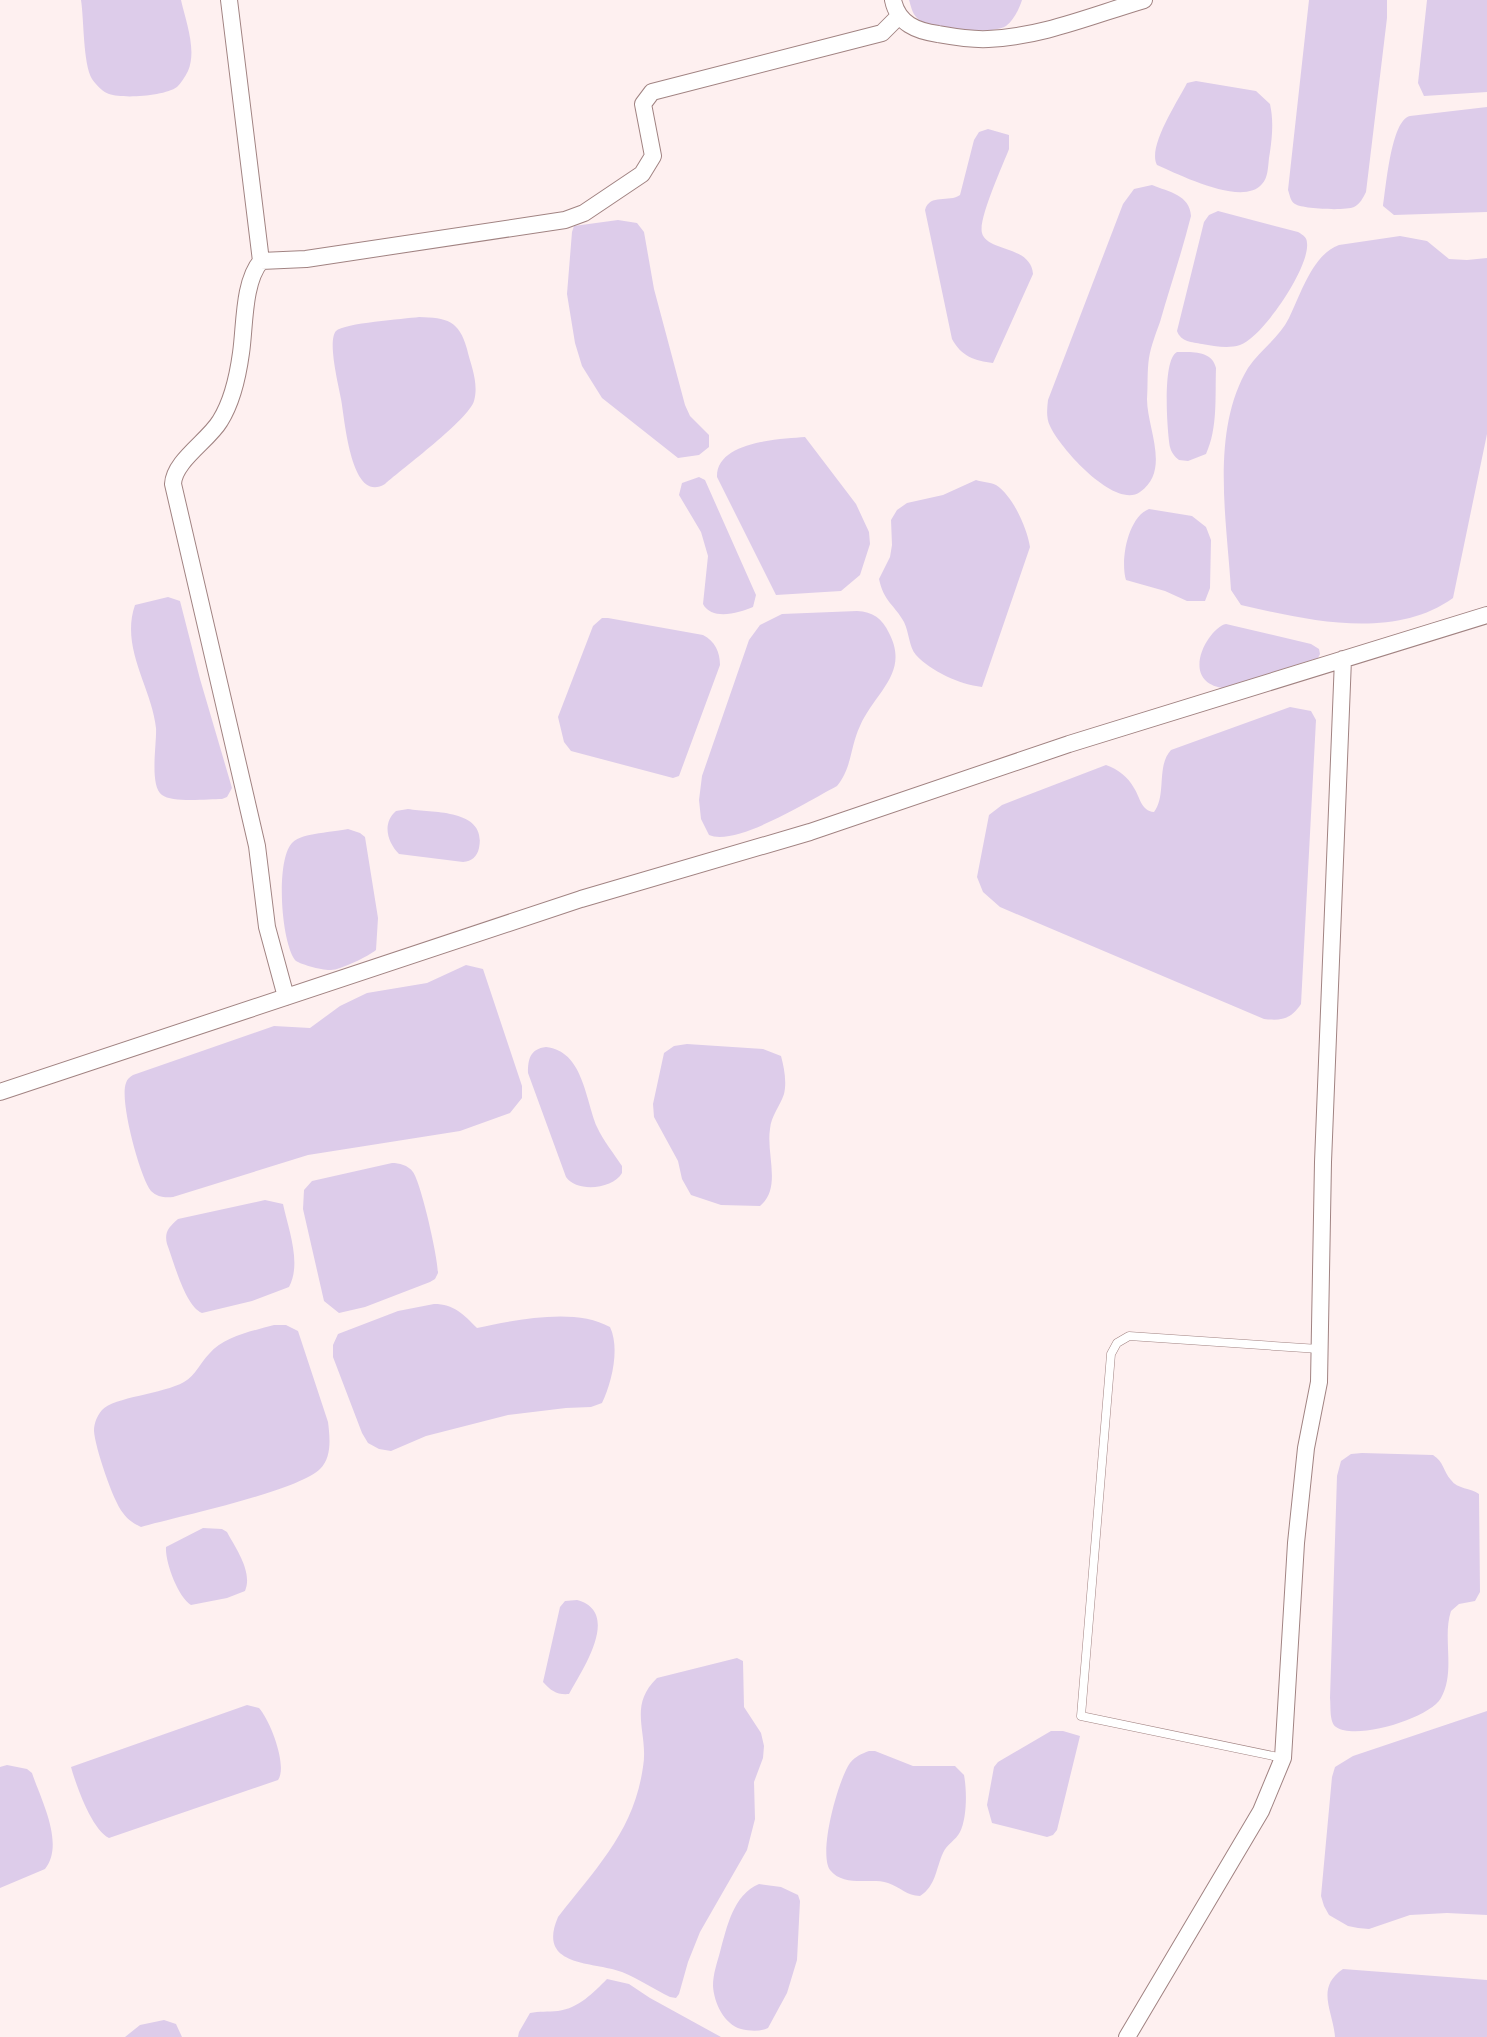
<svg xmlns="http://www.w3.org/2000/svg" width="1487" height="2037" font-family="'Source Serif 4',serif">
	<rect width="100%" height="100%" fill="#fef0f0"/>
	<!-- water -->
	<path fill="#ddccea" d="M 81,0 L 181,0 C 186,22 197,50 188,71 C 185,77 181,83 177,87 C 165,96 123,99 109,94 C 103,92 96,85 92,79 C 83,64 84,19 81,0 Z
		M 909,0 L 1022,0 C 1019,9 1014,20 1006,26 C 991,35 929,31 917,18 C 912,13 911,6 909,0 Z
		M 1309,0 L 1387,0 L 1387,18 L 1366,192 C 1363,198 1360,204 1354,207 C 1345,211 1303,209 1295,204 C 1290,201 1290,195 1288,190 Z
		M 1427,0 L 1487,0 L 1487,92 L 1424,96 L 1418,83 Z
		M 1196,81 L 1256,91 L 1270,104 C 1274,122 1272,140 1269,158 C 1268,167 1268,178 1262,184 C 1243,207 1180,175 1157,165 C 1147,147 1178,101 1187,83 Z
		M 1487,107 L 1487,212 L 1394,215 L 1383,206 C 1386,188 1391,120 1410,116 Z
		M 988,129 L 1009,135 L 1009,149 C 1003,165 978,219 982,233 C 987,252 1031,245 1033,274 L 993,363 C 975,361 961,356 952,339 L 925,210 C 930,193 949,203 960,195 L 974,140 L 979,132 Z
		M 1152,185 C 1169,192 1190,195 1191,216 C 1182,252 1170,287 1160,322 C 1156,333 1151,346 1149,358 C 1147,371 1148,386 1147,399 C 1147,429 1171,470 1140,492 C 1115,510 1059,447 1050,426 C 1046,418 1047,409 1048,400 L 1123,204 L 1134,189 Z
		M 1218,211 L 1298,232 C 1303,235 1307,237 1307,243 C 1310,267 1263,337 1240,345 C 1228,349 1214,346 1202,344 C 1192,342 1181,342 1177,331 L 1204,222 L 1209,215 Z
		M 618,220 L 637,223 L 644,232 L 654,289 L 685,405 L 690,416 L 709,435 L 709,447 L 699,455 L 678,458 L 602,398 L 582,366 L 575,343 L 567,294 L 572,232 L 574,226 Z
		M 1400,236 L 1427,241 L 1449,259 L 1467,260 L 1487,258 L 1487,434 L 1453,598 C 1393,641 1307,620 1241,605 L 1231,590 C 1227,521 1210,431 1248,368 C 1260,350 1279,338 1289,318 C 1301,294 1312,255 1339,245 Z
		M 419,317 C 447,318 459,320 467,349 C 471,366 479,383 474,401 C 469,419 402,469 385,484 C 351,505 345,420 341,399 C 339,387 327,341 336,331 C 344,323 404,319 419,317 Z
		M 1177,352 C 1191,352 1212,350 1216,368 C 1215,397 1218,428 1206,454 L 1188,461 L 1179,460 C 1175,457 1171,452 1170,447 C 1167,431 1162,359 1177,352 Z
		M 805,437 L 856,504 L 869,532 L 870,544 L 860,575 L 841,591 L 776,595 L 717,477 C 716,441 780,439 805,437 Z
		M 699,477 L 705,480 L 756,595 L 753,607 C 739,613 712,621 703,604 L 708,556 L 701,532 L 679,495 L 682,483 Z
		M 976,480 C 982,482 990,482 996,485 C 1013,496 1027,528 1030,547 L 982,687 C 959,684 932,672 916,655 C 909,647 909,632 904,622 C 894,604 884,602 879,579 L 890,557 L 892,545 L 891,520 L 897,510 L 907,503 L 943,495 Z
		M 1149,509 L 1192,516 L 1206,527 L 1211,540 L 1210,588 L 1205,601 L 1187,601 L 1165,591 L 1126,580 C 1120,560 1128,517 1149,509 Z
		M 168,597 L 180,601 L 200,679 L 232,788 L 227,797 L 222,799 C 208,799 172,803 162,795 C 149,786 157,743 156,728 C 152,688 120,648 135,605 Z
		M 857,611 C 873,612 882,618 889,633 C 910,673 875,692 860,726 C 850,747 852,768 837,786 C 810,800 736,847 709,835 L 701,819 L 699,800 L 702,776 L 749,640 L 760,625 L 782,614 Z
		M 602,618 L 608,618 L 703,635 C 715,641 720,652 720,665 L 679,776 L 673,778 L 571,751 L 564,742 L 558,717 L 593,626 Z
		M 1226,624 L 1311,644 L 1319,649 L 1320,654 L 1318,658 L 1222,688 C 1178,680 1209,627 1226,624 Z
		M 1290,707 L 1311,711 L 1316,720 L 1301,1004 C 1291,1019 1282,1021 1264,1019 L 1000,907 L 983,892 L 977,877 L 989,815 L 1002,805 L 1106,765 C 1118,769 1128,777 1134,788 C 1140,797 1141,811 1154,812 C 1167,795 1156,766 1171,750 Z
		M 408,809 C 434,813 487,809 479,848 C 477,857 472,861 463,862 L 399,854 C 387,842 382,823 396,811 Z
		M 348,829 L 360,833 L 365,837 L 378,918 L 376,950 C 369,956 340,970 331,970 C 325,971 298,964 295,960 C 281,942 275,858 293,842 C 302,833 335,832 348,829 Z
		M 466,965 L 483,969 L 522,1086 L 522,1098 L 510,1113 L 460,1131 L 308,1155 L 173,1197 C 165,1198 157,1197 151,1191 C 140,1177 119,1100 126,1083 C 127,1079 130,1077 133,1075 L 274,1026 L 310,1028 L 340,1006 L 367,993 L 427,983 Z
		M 687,1044 L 763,1049 L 781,1056 C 784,1067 787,1082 784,1094 C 780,1106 771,1116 770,1129 C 766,1154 782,1188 760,1206 L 721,1205 L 691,1195 L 682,1179 L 678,1161 L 654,1117 L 653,1104 L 664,1053 L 674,1046 Z
		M 546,1047 C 583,1051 585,1098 597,1127 C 603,1140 614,1154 622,1166 L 622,1173 C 613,1189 577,1193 566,1177 L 528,1073 C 528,1059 530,1049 546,1047 Z
		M 392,1163 C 399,1163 408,1165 413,1172 C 421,1183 438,1257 438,1273 L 435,1279 L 430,1282 L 365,1307 L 339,1313 L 324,1301 L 303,1209 L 304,1190 L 312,1181 Z
		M 265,1200 L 283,1204 C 288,1228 302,1263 289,1287 L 252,1301 L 202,1313 C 185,1306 174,1262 167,1244 C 164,1232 169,1227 178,1219 Z
		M 434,1304 C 454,1304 463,1314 477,1328 C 515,1320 575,1307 610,1327 C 620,1348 612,1382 602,1403 L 591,1407 L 566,1408 L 508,1415 L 426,1436 L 391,1451 L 379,1449 L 368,1443 L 362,1433 L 333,1357 L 333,1345 L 338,1334 L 398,1311 Z
		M 274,1325 L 286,1325 L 298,1331 L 328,1422 C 330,1438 332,1457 320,1469 C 298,1491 177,1517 141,1527 C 133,1523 128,1520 123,1513 C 113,1501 95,1447 94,1431 C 94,1423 97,1416 102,1410 C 114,1397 163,1394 184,1382 C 196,1375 200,1363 209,1354 C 224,1336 253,1331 274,1325 Z
		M 1362,1453 L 1433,1455 C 1444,1462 1443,1471 1451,1480 C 1457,1489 1471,1488 1479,1494 L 1480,1592 L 1475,1601 L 1459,1604 L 1451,1611 C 1442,1638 1456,1671 1441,1698 C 1430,1718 1356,1741 1336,1727 C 1329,1722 1331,1706 1330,1698 L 1337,1476 L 1341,1461 L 1351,1454 Z
		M 203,1528 L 222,1529 L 227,1532 C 236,1549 253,1572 245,1591 L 227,1598 L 191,1605 C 178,1597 165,1562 166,1547 Z
		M 577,1600 C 622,1612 582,1670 569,1694 C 557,1695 551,1691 543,1682 L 560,1607 L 565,1601 Z
		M 737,1658 L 743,1661 L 744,1707 L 761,1733 L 764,1746 L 763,1758 L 754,1782 L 755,1819 L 747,1850 L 700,1932 L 688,1962 L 679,1994 L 676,1998 L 670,1997 C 654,1989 639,1979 622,1972 C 594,1961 536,1968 558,1917 C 596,1868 634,1831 643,1767 C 649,1733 627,1707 657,1678 Z
		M 247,1705 L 259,1708 C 270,1720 288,1766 278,1780 L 109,1838 C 92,1830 76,1785 71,1767 Z
		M 1487,1711 L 1487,1915 L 1447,1913 L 1410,1915 L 1369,1929 L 1358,1928 L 1348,1926 L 1329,1915 L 1324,1906 L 1321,1896 L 1332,1777 L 1335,1767 L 1353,1756 Z
		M 1051,1731 L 1063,1731 L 1080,1736 L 1057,1830 L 1053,1835 L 1047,1837 L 992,1823 L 987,1805 L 994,1767 L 998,1762 Z
		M 869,1751 L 875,1751 L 913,1766 L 955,1766 L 964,1775 C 967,1791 967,1818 960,1832 C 956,1840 947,1844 943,1853 C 936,1868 936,1886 920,1896 C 907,1896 900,1887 888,1883 C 872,1877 844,1888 830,1870 C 818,1853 838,1780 850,1763 C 856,1756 861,1754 869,1751 Z
		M 7,1765 L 27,1769 L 32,1773 C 41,1800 65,1844 45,1869 L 0,1888 L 0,1767 Z
		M 759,1884 L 781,1887 L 798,1895 L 800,1901 L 797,1960 L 787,1993 L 768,2028 C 759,2032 750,2031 741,2029 C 724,2024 714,2003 713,1986 C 713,1974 717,1963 720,1952 C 727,1927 733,1895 759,1884 Z
		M 1343,1969 L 1487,1980 L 1487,2037 L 1335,2037 C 1333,2010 1315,1988 1343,1969 Z
		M 607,1979 L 629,1984 L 650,1998 L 721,2037 L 518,2037 L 519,2032 L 530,2013 C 539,2011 548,2012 558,2011 C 579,2008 593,1993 607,1979 Z
		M 164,2020 L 176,2024 L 182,2037 L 125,2037 L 140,2025 Z"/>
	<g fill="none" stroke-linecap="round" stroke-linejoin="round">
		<!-- lane casing -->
		<g stroke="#a18382" stroke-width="9">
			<path id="lane" d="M 1283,1758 L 1081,1716 L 1111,1354 L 1117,1343 L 1129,1336 L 1319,1349"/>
		</g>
		<!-- street casing -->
		<g stroke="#a18382" stroke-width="18">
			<path id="street" d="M 229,0 L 261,261
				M 893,0 C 898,24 917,31 938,34 C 955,37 971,40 988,39 C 1041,37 1093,15 1144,0
				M 286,997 L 267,927 L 257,846 L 173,484 C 174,461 208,441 220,421 C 232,402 238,375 241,353 C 245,326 243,282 261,261 L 306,259 L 565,220 L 584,213 L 642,174 L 653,156 L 643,104 L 652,92 L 882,33 L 899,16
				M 0,1092 L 581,899 L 810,832 L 1069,744 L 1487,615
				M 1127,2037 L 1261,1811 L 1283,1758 L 1296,1543 L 1306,1448 L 1319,1382 L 1323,1162 L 1343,659"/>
		</g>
		<!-- lane -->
		<use href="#lane" stroke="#fff" stroke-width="8"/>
		<!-- street -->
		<use href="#street" stroke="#fff" stroke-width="16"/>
	</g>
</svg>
